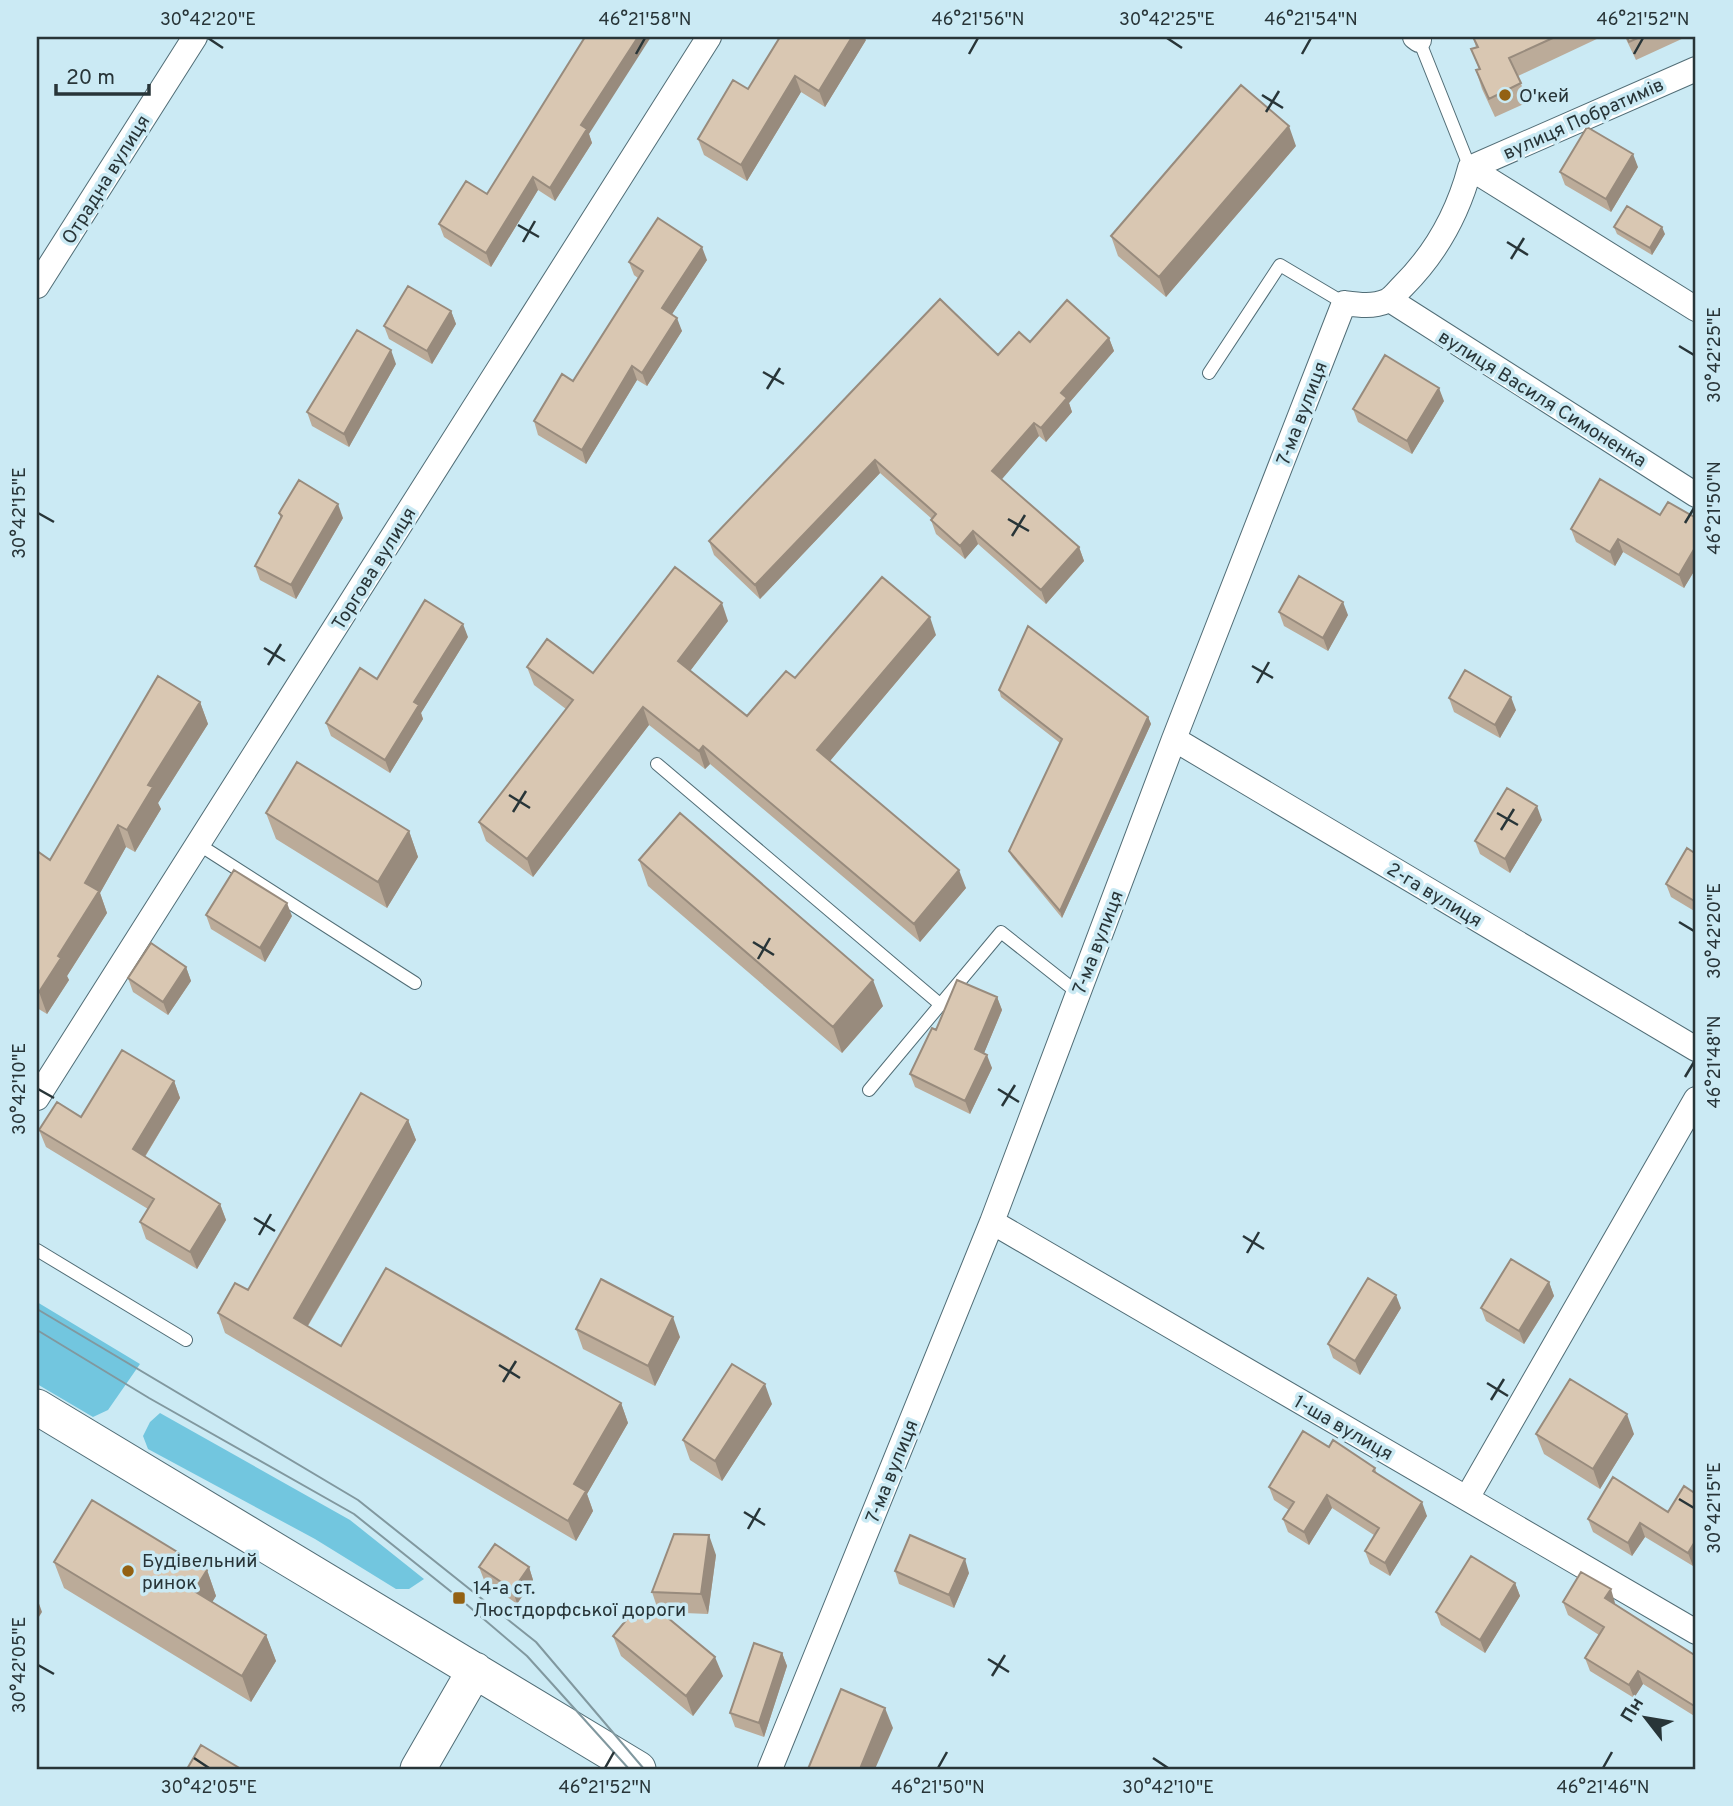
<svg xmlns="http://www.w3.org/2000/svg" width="1733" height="1806" font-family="Overpass,sans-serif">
	<rect width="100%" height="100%" fill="#cbeaf4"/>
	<!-- green -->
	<path fill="#72c6df" d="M 37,1302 L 140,1364 L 108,1410 L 93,1417 L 37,1384 Z
		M 160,1413 L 350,1520 L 424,1579 L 409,1589 L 396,1589 L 315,1539 L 148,1449 L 143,1436 L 150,1422 Z"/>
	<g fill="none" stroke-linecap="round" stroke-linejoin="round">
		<!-- lane casing -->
		<g stroke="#516d76" stroke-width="14">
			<path id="lane" d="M 1420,38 L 1419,40 L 1470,168
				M 1209,373 L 1280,265 L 1344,303
				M 657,764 L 941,1005
				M 198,844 L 415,983
				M 869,1090 L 1001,932 L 1078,993
				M 37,1250 L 186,1340"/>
		</g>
		<!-- street casing -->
		<g stroke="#516d76" stroke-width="26">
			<path id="street" d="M 1415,37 L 1419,40
				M 1470,168 L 1696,309
				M 1470,168 L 1696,69
				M 37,286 L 195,37
				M 1390,300 L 1696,495
				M 1174,739 L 1696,1049
				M 37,1098 L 709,37
				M 992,1222 L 1696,1632
				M 1467,1498 L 1696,1099
				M 770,1769 L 992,1222 L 1174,739 L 1344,303 C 1359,305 1373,307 1387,301 C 1393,298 1398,291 1403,286 C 1437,252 1458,213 1470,168"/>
		</g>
		<!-- secondary casing -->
		<g stroke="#516d76" stroke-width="37">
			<path id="secondary" d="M 37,1407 L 638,1769
				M 418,1769 L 475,1670"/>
		</g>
		<!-- lane -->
		<use href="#lane" stroke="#fff" stroke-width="12"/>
		<!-- street -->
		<use href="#street" stroke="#fff" stroke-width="24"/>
		<!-- secondary -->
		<use href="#secondary" stroke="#fff" stroke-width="35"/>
		<!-- tram -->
		<path stroke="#81989f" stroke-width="2" d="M 37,1309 L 358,1500 L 536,1642 L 644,1769
			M 37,1330 L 149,1398 L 354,1514 L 459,1598 L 527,1656 L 629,1769"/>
	</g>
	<!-- wall -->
	<path fill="#bbab99" d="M 1473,37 L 1601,37 L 1518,76 L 1528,102 L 1495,117 L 1482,89 L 1476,70 L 1479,69 L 1471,49 L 1476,47 Z
		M 1625,37 L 1686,37 L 1636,60 Z
		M 866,40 L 825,107 L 801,92 L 747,181 L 704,155 L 698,139 L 748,89 Z
		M 589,134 L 592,143 L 555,201 L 538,190 L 491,267 L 444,237 L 439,224 L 487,194 Z
		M 1296,146 L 1166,297 L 1118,256 L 1111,236 Z
		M 1638,167 L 1611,212 L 1565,185 L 1560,172 Z
		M 1614,227 L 1665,234 L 1652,255 L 1617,234 Z
		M 707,260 L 672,314 L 682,331 L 647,386 L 637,380 L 586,464 L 538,435 L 534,421 L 573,381 L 638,278 L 634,275 L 629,262 Z
		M 451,311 L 456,324 L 432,364 L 389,339 L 384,326 Z
		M 1109,338 L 1114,351 L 1069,403 L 1072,412 L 1046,442 L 1039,436 L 1001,479 L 1079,547 L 1084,561 L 1046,604 L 978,544 L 965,559 L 936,534 L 931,520 L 932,519 L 880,473 L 760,599 L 714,555 L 709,541 L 998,355 L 1030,342 Z
		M 396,364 L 349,447 L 312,426 L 307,412 Z
		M 1444,401 L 1412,454 L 1358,422 L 1353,409 Z
		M 279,513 L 343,518 L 296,599 L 260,580 L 255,566 L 281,519 Z
		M 1660,515 L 1696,518 L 1696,568 L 1684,588 L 1623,552 L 1615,566 L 1576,542 L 1571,529 Z
		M 1279,612 L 1348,615 L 1328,651 L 1284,626 Z
		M 728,621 L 690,671 L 747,716 L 795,678 L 936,635 L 830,761 L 966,888 L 920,942 L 710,764 L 705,769 L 649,725 L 533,877 L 486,841 L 479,822 L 566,709 L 534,685 L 527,667 L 593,673 Z
		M 468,637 L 421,713 L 423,719 L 390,773 L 331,736 L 326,723 L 377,679 Z
		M 999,690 L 1148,717 L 1151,724 L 1062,918 L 1012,857 L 1009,851 L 1060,743 L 1001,697 Z
		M 1449,698 L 1516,710 L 1500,738 L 1454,712 Z
		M 200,702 L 208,724 L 158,803 L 161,809 L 135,852 L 126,847 L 100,893 L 107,913 L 67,976 L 69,980 L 47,1014 L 37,1008 L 37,851 L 50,860 Z
		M 266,813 L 409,831 L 418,857 L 387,908 L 276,839 Z
		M 1542,820 L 1510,873 L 1480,854 L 1475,841 Z
		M 1696,854 L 1696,912 L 1671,897 L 1666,884 Z
		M 639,860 L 883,1006 L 842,1053 L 648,886 Z
		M 206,915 L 292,916 L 265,962 L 211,929 Z
		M 186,967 L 191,981 L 168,1015 L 133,992 L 128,978 Z
		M 997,997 L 1002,1010 L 984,1053 L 992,1068 L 970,1114 L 915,1087 L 910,1074 L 936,1030 Z
		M 174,1081 L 180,1098 L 145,1157 L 220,1204 L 226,1220 L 197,1269 L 146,1239 L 140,1222 L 148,1209 L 46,1147 L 39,1130 L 81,1117 Z
		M 408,1120 L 416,1140 L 308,1326 L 341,1346 L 621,1403 L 628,1423 L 587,1494 L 593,1511 L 576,1541 L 225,1333 L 218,1313 L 248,1290 Z
		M 1549,1282 L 1554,1296 L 1524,1344 L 1486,1321 L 1481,1308 Z
		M 1401,1308 L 1360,1375 L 1333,1358 L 1328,1344 Z
		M 576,1329 L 680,1337 L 655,1386 L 583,1349 Z
		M 772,1404 L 722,1481 L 690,1460 L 683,1440 Z
		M 1536,1434 L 1634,1434 L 1600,1489 L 1544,1454 Z
		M 1329,1447 L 1375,1468 L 1377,1474 L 1427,1516 L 1390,1576 L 1370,1564 L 1365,1551 L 1374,1535 L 1332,1508 L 1309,1545 L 1288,1532 L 1283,1519 L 1289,1510 L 1274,1500 L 1269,1487 Z
		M 1696,1494 L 1696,1561 L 1693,1566 L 1645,1537 L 1632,1556 L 1593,1532 L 1588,1519 L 1668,1512 Z
		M 716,1555 L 708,1614 L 661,1612 L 723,1676 L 693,1716 L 621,1656 L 613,1636 L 658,1610 L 652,1592 Z
		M 54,1562 L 207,1570 L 216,1596 L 212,1602 L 266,1635 L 276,1661 L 251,1702 L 64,1588 Z
		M 479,1567 L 529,1567 L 533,1580 L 517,1604 L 484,1580 Z
		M 895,1571 L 969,1573 L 954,1608 L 899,1584 Z
		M 1515,1583 L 1520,1596 L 1485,1653 L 1441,1625 L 1436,1612 Z
		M 1563,1602 L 1615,1603 L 1615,1604 L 1696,1656 L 1696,1717 L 1643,1684 L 1634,1698 L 1590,1671 L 1585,1658 L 1599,1635 L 1568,1615 Z
		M 782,1653 L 787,1666 L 764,1737 L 735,1727 L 730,1713 Z"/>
	<!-- shaded-wall -->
	<path fill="#988b7d" d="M 638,37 L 651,37 L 589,134 L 592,143 L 555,201 L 550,188 L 581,125 Z
		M 852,37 L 864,37 L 866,40 L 825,107 L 819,91 Z
		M 795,76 L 801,92 L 747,181 L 741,165 Z
		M 1289,126 L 1296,146 L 1166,297 L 1159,277 Z
		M 1633,154 L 1638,167 L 1611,212 L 1606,199 Z
		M 533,177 L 538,190 L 491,267 L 486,253 Z
		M 1662,227 L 1665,234 L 1652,255 L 1650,248 Z
		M 702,247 L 707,260 L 667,322 L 662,308 Z
		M 451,311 L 456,324 L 432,364 L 427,351 Z
		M 677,318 L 682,331 L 647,386 L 642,373 Z
		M 1109,338 L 1114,351 L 1069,403 L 1072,412 L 1046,442 L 1041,428 L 1061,393 Z
		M 391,350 L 396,364 L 349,447 L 344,434 Z
		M 632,366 L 637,380 L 586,464 L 582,450 Z
		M 1439,388 L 1444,401 L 1412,454 L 1407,441 Z
		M 1034,423 L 1039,436 L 997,485 L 992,471 Z
		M 875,460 L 880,473 L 760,599 L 755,585 Z
		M 338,504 L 343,518 L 296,599 L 291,585 Z
		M 973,531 L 978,544 L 965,559 L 960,546 Z
		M 1618,539 L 1623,552 L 1615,566 L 1610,552 Z
		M 1696,546 L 1696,568 L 1684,588 L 1679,575 Z
		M 1079,547 L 1084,561 L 1046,604 L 1041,590 Z
		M 1343,602 L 1348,615 L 1328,651 L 1323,638 Z
		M 722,603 L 728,621 L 684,679 L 678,661 Z
		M 930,617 L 936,635 L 824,768 L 817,750 Z
		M 463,624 L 468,637 L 421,713 L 423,719 L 390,773 L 385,760 L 414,702 Z
		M 1511,697 L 1516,710 L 1500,738 L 1495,725 Z
		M 200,702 L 208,724 L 158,803 L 161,809 L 135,852 L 127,830 L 148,785 Z
		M 643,707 L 649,725 L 533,877 L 527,859 Z
		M 1148,717 L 1151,724 L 1062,918 L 1060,911 Z
		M 703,746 L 710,764 L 705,769 L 699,751 Z
		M 1537,806 L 1542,820 L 1510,873 L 1505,859 Z
		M 118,825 L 126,847 L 100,893 L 107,913 L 67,976 L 69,980 L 47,1014 L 39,992 L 58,956 L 85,883 Z
		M 409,831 L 418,857 L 387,908 L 378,882 Z
		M 959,870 L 966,888 L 920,942 L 914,924 Z
		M 287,903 L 292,916 L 265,962 L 260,948 Z
		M 186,967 L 191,981 L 168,1015 L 163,1002 Z
		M 873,980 L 883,1006 L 842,1053 L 833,1027 Z
		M 997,997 L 1002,1010 L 980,1063 L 975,1049 Z
		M 987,1055 L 992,1068 L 970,1114 L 965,1101 Z
		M 174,1081 L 180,1098 L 139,1166 L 133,1149 Z
		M 408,1120 L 416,1140 L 301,1337 L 294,1318 Z
		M 220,1204 L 226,1220 L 197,1269 L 190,1252 Z
		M 1549,1282 L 1554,1296 L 1524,1344 L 1519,1331 Z
		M 1396,1295 L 1401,1308 L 1360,1375 L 1355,1361 Z
		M 673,1317 L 680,1337 L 655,1386 L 648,1366 Z
		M 765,1384 L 772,1404 L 722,1481 L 715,1461 Z
		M 621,1403 L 628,1423 L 587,1494 L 593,1511 L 576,1541 L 568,1521 L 574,1484 Z
		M 1627,1414 L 1634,1434 L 1600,1489 L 1593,1469 Z
		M 1327,1495 L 1332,1508 L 1309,1545 L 1304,1532 Z
		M 1422,1502 L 1427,1516 L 1390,1576 L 1385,1563 Z
		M 1640,1523 L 1645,1537 L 1632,1556 L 1628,1543 Z
		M 709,1535 L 716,1555 L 708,1614 L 701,1594 Z
		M 1696,1540 L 1696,1561 L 1693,1566 L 1688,1553 Z
		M 965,1559 L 969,1573 L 954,1608 L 949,1595 Z
		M 529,1567 L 533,1580 L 517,1604 L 513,1590 Z
		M 207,1570 L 216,1596 L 203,1617 L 194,1591 Z
		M 1515,1583 L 1520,1596 L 1485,1653 L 1480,1640 Z
		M 1611,1589 L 1615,1603 L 1610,1611 L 1605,1598 Z
		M 37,1598 L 42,1612 L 37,1620 Z
		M 266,1635 L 276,1661 L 251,1702 L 242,1676 Z
		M 782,1653 L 787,1666 L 764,1737 L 759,1723 Z
		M 715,1657 L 723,1676 L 693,1716 L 686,1696 Z
		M 1638,1671 L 1643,1684 L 1634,1698 L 1629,1685 Z
		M 885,1708 L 893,1728 L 875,1769 L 860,1769 Z"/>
	<!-- building -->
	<path fill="#d9c7b2" stroke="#988b7d" stroke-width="2" d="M 585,37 L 638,37 L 581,125 L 587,129 L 550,188 L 533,177 L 486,253 L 439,224 L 466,181 L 487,194 Z
		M 780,37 L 852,37 L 819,91 L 795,76 L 741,165 L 698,139 L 733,80 L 748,89 Z
		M 1473,37 L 1555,37 L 1509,58 L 1521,83 L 1489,99 L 1476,70 L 1480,69 L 1471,49 L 1478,47 Z
		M 1627,37 L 1640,37 L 1629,42 Z
		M 1241,85 L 1289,126 L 1159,277 L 1111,236 Z
		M 1587,127 L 1633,154 L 1606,199 L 1560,172 Z
		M 1627,206 L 1662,227 L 1650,248 L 1614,227 Z
		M 658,218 L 702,247 L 662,308 L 677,318 L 642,373 L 632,366 L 582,450 L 534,421 L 562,374 L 573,381 L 643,271 L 629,262 Z
		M 408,286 L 451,311 L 427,351 L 384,326 Z
		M 940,299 L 998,355 L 1019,332 L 1030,342 L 1067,300 L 1109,338 L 1061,393 L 1067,398 L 1041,428 L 1034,423 L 992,471 L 1079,547 L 1041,590 L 973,531 L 960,546 L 931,520 L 936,514 L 875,460 L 755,585 L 709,541 Z
		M 357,330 L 391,350 L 344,434 L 307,412 Z
		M 1385,355 L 1439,388 L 1407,441 L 1353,409 Z
		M 1600,479 L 1660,515 L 1668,502 L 1696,518 L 1696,546 L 1679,575 L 1618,539 L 1610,552 L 1571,529 Z
		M 299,480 L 338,504 L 291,585 L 255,566 L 282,516 L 279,513 Z
		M 675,567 L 722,603 L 678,661 L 747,716 L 786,671 L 795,678 L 882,577 L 930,617 L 817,750 L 959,870 L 914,924 L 703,746 L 699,751 L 643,707 L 527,859 L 479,822 L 573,700 L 527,667 L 547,639 L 593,673 Z
		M 1299,576 L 1343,602 L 1323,638 L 1279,612 Z
		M 425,600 L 463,624 L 414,702 L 419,705 L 385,760 L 326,723 L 360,668 L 377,679 Z
		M 1028,626 L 1148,717 L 1060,911 L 1009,851 L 1062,739 L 999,690 Z
		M 1465,670 L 1511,697 L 1495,725 L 1449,698 Z
		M 158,676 L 200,702 L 148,785 L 153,787 L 127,830 L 118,825 L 85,883 L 99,891 L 58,956 L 61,958 L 39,992 L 37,991 L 37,851 L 50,860 Z
		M 297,762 L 409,831 L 378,882 L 266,813 Z
		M 1507,788 L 1537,806 L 1505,859 L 1475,841 Z
		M 680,813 L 873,980 L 833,1027 L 639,860 Z
		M 1687,848 L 1696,854 L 1696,902 L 1666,884 Z
		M 234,870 L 287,903 L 260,948 L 206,915 Z
		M 151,943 L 186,967 L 163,1002 L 128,978 Z
		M 957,980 L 997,997 L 975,1049 L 987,1055 L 965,1101 L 910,1074 L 932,1028 L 936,1030 Z
		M 122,1050 L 174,1081 L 133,1149 L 220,1204 L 190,1252 L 140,1222 L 154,1199 L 39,1130 L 57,1102 L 81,1117 Z
		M 361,1093 L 408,1120 L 294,1318 L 341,1346 L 386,1268 L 621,1403 L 574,1484 L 586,1491 L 568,1521 L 218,1313 L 235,1283 L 248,1290 Z
		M 1511,1259 L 1549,1282 L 1519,1331 L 1481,1308 Z
		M 1368,1278 L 1396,1295 L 1355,1361 L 1328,1344 Z
		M 601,1279 L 673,1317 L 648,1366 L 576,1329 Z
		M 732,1364 L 765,1384 L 715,1461 L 683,1440 Z
		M 1570,1379 L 1627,1414 L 1593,1469 L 1536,1434 Z
		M 1303,1431 L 1329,1447 L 1333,1440 L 1375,1468 L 1373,1471 L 1422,1502 L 1385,1563 L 1365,1551 L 1379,1528 L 1327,1495 L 1304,1532 L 1283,1519 L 1294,1502 L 1269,1487 Z
		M 1613,1477 L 1668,1512 L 1684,1486 L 1696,1494 L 1696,1540 L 1688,1553 L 1640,1523 L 1628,1543 L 1588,1519 Z
		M 92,1500 L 207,1570 L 194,1591 L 266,1635 L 242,1676 L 54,1562 Z
		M 674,1534 L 709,1535 L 701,1594 L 652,1592 Z
		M 910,1535 L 965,1559 L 949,1595 L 895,1571 Z
		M 495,1544 L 529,1567 L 513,1590 L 479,1567 Z
		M 1471,1556 L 1515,1583 L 1480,1640 L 1436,1612 Z
		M 1581,1572 L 1611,1589 L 1605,1598 L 1696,1656 L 1696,1707 L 1638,1671 L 1629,1685 L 1585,1658 L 1604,1627 L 1563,1602 Z
		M 656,1608 L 715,1657 L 686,1696 L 613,1636 L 632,1613 Z
		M 754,1643 L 782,1653 L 759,1723 L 730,1713 Z
		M 841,1689 L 885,1708 L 860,1769 L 808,1769 Z
		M 201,1745 L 241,1769 L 187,1769 Z"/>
	<!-- ticks -->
	<path fill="none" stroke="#283538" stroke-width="2.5" d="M 208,38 L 223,48M 1167,38 L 1182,48M 636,54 L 645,38M 969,54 L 978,38M 1302,54 L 1311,38M 1634,54 L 1643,38M 1262,95 L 1283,108M 1266,112 L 1279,91M 518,225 L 539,237M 523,242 L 535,221M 1507,242 L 1528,255M 1511,259 L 1524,238M 1679,346 L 1694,355M 763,372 L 784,384M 767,389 L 780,368M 38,513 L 54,522M 1008,519 L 1029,531M 1685,523 L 1694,508M 1012,536 L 1025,515M 264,648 L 285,661M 268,665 L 281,644M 1252,666 L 1273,678M 1257,683 L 1269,662M 509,795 L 530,808M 513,812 L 526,791M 1497,813 L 1518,825M 1501,830 L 1514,809M 1679,922 L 1694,931M 753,942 L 774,955M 758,959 L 770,938M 1685,1077 L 1694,1062M 38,1089 L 54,1098M 998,1089 L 1019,1102M 1002,1106 L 1015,1085M 254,1218 L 275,1231M 259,1235 L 271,1214M 1243,1236 L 1264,1249M 1247,1253 L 1259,1232M 499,1365 L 520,1378M 503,1382 L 516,1361M 1487,1383 L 1508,1396M 1491,1400 L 1504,1379M 1679,1499 L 1694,1508M 744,1512 L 765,1525M 748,1529 L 760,1508M 988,1659 L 1009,1672M 38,1665 L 54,1674M 992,1676 L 1005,1655M 194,1758 L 209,1768M 1153,1758 L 1168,1768M 605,1768 L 614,1752M 938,1768 L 947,1752M 1603,1768 L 1612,1752"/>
	<!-- markers -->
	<g fill="#936113" stroke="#cbeaf4" stroke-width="2.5">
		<circle cx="1505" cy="95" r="7"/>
		<circle cx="128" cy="1571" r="7"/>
		<rect x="452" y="1591" width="14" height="14" rx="3.5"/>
	</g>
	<g text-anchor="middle" stroke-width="7" stroke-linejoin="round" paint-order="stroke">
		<!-- poi labels -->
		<g font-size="19" fill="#283538" stroke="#cbeaf4" text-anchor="start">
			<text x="1519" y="102">О'кей</text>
			<text x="142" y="1567">Будівельний<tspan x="142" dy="22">ринок</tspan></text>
			<text x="473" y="1594">14-а ст.<tspan x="473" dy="22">Люстдорфської дороги</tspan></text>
		</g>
		<!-- street labels -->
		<g font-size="19" fill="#283538" stroke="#cbeaf4">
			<text transform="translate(1583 118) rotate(-24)" y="7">вулиця Побратимів</text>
			<text transform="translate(105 179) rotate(-58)" y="7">Отрадна вулиця</text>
			<text transform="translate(1543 398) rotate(32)" y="7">вулиця Василя Симоненка</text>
			<text transform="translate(1301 413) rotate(-69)" y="7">7-ма вулиця</text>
			<text transform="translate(373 568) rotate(-58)" y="7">Торгова вулиця</text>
			<text transform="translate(1435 894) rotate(31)" y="7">2-га вулиця</text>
			<text transform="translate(1097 942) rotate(-69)" y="7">7-ма вулиця</text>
			<text transform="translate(1344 1427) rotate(30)" y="7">1-ша вулиця</text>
			<text transform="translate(891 1471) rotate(-68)" y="7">7-ма вулиця</text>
		</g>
	</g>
	<!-- border -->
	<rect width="1733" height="1806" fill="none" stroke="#cbeaf4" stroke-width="77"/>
	<!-- north arrow -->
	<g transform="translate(1646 1718) rotate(301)" stroke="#cbeaf4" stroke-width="5" paint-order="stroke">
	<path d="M0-5L12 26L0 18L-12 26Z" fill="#283538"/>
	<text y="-10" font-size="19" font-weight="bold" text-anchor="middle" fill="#283538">Пн</text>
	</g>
	<!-- scale -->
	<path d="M56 84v10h93v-10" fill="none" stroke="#283538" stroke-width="3.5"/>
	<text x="66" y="84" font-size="21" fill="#283538" stroke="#cbeaf4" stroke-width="5" paint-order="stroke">20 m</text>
	<rect x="38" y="38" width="1656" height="1730" fill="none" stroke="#283538" stroke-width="2.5"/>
	<g font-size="18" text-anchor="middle" fill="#283538">
		<text x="208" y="25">30°42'20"E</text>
		<text x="645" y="25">46°21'58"N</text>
		<text x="978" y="25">46°21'56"N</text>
		<text x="1167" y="25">30°42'25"E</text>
		<text x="1311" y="25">46°21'54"N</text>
		<text x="1643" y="25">46°21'52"N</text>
		<text transform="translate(1714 355) rotate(-90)" y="6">30°42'25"E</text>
		<text transform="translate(1714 508) rotate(-90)" y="6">46°21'50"N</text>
		<text transform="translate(19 513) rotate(-90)" y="6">30°42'15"E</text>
		<text transform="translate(1714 931) rotate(-90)" y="6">30°42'20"E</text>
		<text transform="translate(1714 1062) rotate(-90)" y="6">46°21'48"N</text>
		<text transform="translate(19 1089) rotate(-90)" y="6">30°42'10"E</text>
		<text transform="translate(1714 1508) rotate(-90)" y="6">30°42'15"E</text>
		<text transform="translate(19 1665) rotate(-90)" y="6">30°42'05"E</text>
		<text x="209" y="1793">30°42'05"E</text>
		<text x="605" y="1793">46°21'52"N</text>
		<text x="938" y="1793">46°21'50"N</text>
		<text x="1168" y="1793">30°42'10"E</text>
		<text x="1603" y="1793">46°21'46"N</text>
	</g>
</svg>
